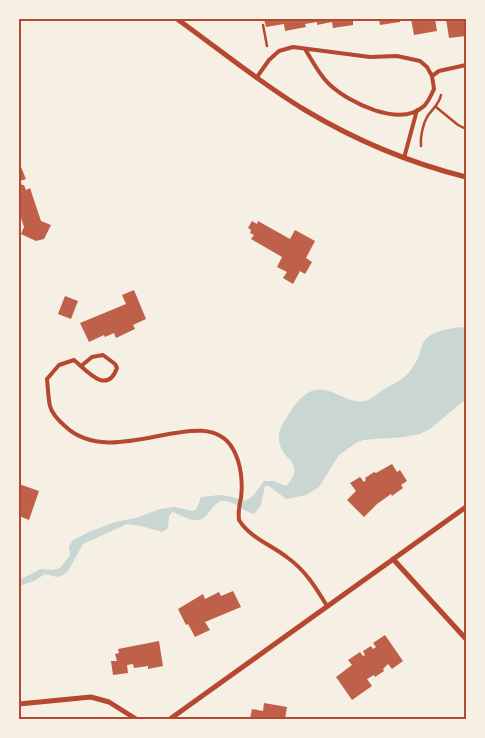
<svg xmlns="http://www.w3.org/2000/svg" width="485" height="738" font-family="'Archivo Narrow',sans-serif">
	<rect width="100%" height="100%" fill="#f6efe4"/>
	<!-- water -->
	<path fill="#c9d6d2" d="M 461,327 L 466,328 L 466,399 L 430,429 L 420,434 L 404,437 L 363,440 L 356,443 L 339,455 L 319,487 L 306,495 L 286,499 L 269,486 L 265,486 L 261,505 L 254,514 C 244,512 237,503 226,501 C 212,499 210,519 198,520 C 188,521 181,514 172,512 L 169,516 L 168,528 L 162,532 L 141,526 L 127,524 L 83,544 L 68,571 L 63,575 L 57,577 L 45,574 L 34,581 L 19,586 L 19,580 L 41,569 L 52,570 L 60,568 L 70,555 L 69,547 L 73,540 L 89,532 L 115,522 L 136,518 L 160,509 L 174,507 L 193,511 L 196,510 L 201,497 L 220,495 L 232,497 L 245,501 L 253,496 L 264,481 L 273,481 L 286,486 C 308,461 281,462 279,440 C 277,429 287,418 292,409 C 323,364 343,413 370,399 C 375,396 379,393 383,390 C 393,384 403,380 411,370 C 417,362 419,356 422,346 C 427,331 447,329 461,327 Z"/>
	<!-- building -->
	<path fill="#bf614a" d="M 264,19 L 356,19 L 356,20 L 353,20 L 353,25 L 333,28 L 332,22 L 317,25 L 317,22 L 305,24 L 306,27 L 285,31 L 284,24 L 266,27 Z
		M 379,19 L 400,19 L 400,22 L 380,25 Z
		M 411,19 L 435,19 L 437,31 L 414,35 Z
		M 446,19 L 466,19 L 466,36 L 449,38 Z
		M 21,167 L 26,179 L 20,181 L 22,185 L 24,185 L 26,190 L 30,188 L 41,221 L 51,225 L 44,239 L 36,241 L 21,234 L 24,227 L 19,212 L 19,168 Z
		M 252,221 L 257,224 L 258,221 L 290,239 L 295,230 L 315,241 L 306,258 L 312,262 L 305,274 L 300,271 L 293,284 L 283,278 L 287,272 L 277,267 L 282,257 L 251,239 L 254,235 L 250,233 L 251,230 L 248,228 Z
		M 134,290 L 146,319 L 133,325 L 135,329 L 116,338 L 114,333 L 105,337 L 104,335 L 89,342 L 80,323 L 126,304 L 122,295 Z
		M 65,296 L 78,301 L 71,319 L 58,314 Z
		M 392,464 L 397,472 L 400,470 L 407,481 L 401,485 L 403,488 L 392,496 L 391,494 L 377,504 L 364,517 L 347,500 L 356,491 L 350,483 L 360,477 L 364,482 L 366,480 L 365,478 L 374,472 L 376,473 Z
		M 19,484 L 39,491 L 29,520 L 19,516 Z
		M 233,591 L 241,607 L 205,622 L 210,630 L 195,637 L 188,624 L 186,625 L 178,609 L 203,594 L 205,599 L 219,592 L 221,596 Z
		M 385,635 L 403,661 L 392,669 L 388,664 L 383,669 L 384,671 L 375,677 L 374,675 L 367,679 L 372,686 L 352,700 L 336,677 L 352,665 L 348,660 L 360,652 L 363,656 L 365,655 L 363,651 L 371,646 L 373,649 L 376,647 L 373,643 Z
		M 159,641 L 163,666 L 148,669 L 148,666 L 134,668 L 133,664 L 127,665 L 128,673 L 113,675 L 111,661 L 117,661 L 115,654 L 119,653 L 118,649 Z
		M 264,703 L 287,707 L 285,719 L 250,719 L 252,709 L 263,711 Z"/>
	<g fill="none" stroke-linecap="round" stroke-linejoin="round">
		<!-- path -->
		<path stroke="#b5482f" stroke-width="2.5" d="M 263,25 L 267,46
			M 436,107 L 458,125 L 466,129
			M 421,146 C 420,137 423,124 427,117 C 432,109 439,105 441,95"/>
		<!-- service -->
		<path stroke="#b5482f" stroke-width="4" d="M 432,76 L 439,71 L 466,65
			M 257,77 L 269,60 L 279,51 L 293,47 L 370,57 L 397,56 L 420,61 L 427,67 L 432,76 L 434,89 C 431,95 429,101 424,106 C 400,128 349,103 329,84 C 319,75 312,60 305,49
			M 404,158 L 417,110
			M 81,366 L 92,357 L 103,355 L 115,364 L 117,368 C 107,396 86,370 74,360 L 59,365 L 47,379 C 48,388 48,397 50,406 C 52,414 59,421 66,427 C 115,472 205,399 233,449 C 241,463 243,482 241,498 C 239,506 238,512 239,520 C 250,538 272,545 288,558 C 306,571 316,588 327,606"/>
		<!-- minor -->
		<path stroke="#b5482f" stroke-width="5" d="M 177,19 C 219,49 260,83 305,110 C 355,140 410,163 466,177
			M 393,559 L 466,639
			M 19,704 L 91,697 L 109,702 L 136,719
			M 170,719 L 466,507"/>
	</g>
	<!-- border -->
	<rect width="485" height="738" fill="none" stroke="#f6efe4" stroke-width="40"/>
	<rect x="20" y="20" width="445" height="698" fill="none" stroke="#b5482f" stroke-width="2"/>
</svg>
